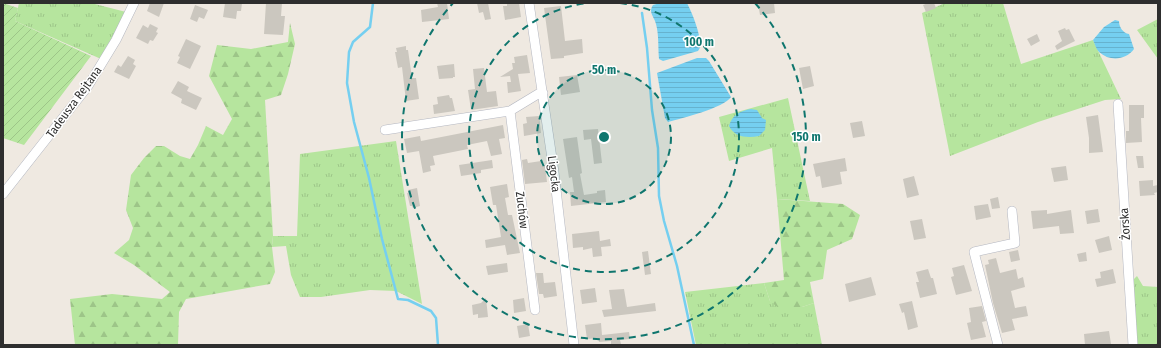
<svg xmlns="http://www.w3.org/2000/svg" width="1161" height="348" font-family="'Fira Sans Condensed',sans-serif">
	<defs>
		<pattern id="grass-tufts" width="24" height="20" patternUnits="userSpaceOnUse"><rect width="24" height="20" fill="#b6e59e"/><path d="M3 7l-1-3M5 7V3M7 7l1-3M15 17l-1-3M17 17v-4M19 17l1-3" fill="none" stroke="#9dc588"/></pattern>
		<pattern id="forest-firs" width="22" height="20" patternUnits="userSpaceOnUse"><rect width="22" height="20" fill="#b6e59e"/><path d="M5 1l3.5 6h-7zM16 11l3.5 6h-7z" fill="#9dc588"/></pattern>
		<pattern id="garden-furrows" width="10" height="10" patternUnits="userSpaceOnUse"><rect width="10" height="10" fill="#b6e59e"/><path d="M-1 1l2-2M0 10L10 0M9 11l2-2" fill="none" stroke="#9dc588"/></pattern>
		<pattern id="water-rules" width="6" height="5" patternUnits="userSpaceOnUse"><rect width="6" height="5" fill="#75cff0"/><path d="M0 2.5h6" fill="none" stroke="#66b2ce"/></pattern>
	</defs>
	<rect width="100%" height="100%" fill="#efe9e1"/>
	<!-- grass -->
	<path fill="url(#grass-tufts)" d="M 19,3 L 91,3 L 126,12 L 101,59 L 15,21 Z
		M 945,3 L 1003,3 L 1021,64 L 1093,40 L 1121,99 L 1105,100 L 1038,122 L 950,156 L 922,13 Z
		M 1158,19 L 1158,59 L 1137,30 Z
		M 788,98 L 810,201 L 777,199 L 772,148 L 729,161 L 719,117 Z
		M 396,141 L 422,304 L 396,291 L 370,290 L 321,297 L 300,297 L 291,275 L 286,246 L 272,247 L 273,236 L 297,236 L 300,154 Z
		M 1137,276 L 1143,286 L 1158,287 L 1158,345 L 1137,345 L 1133,280 Z
		M 764,283 L 770,301 L 802,307 L 814,303 L 822,345 L 696,345 L 685,292 Z"/>
	<!-- forest -->
	<path fill="url(#forest-firs)" d="M 290,23 L 295,44 L 288,74 L 281,95 L 265,100 L 273,236 L 272,247 L 275,272 L 270,284 L 186,299 L 179,312 L 178,345 L 75,345 L 70,299 L 112,294 L 162,299 L 170,292 L 134,265 L 114,253 L 129,240 L 133,228 L 126,210 L 131,175 L 144,158 L 156,146 L 164,146 L 180,156 L 190,159 L 198,145 L 206,126 L 223,135 L 232,119 L 209,76 L 217,45 L 251,49 L 288,42 Z
		M 777,199 L 843,204 L 860,215 L 852,239 L 827,250 L 823,279 L 810,282 L 814,303 L 802,307 L 781,310 L 770,301 L 764,283 L 784,280 Z"/>
	<!-- garden -->
	<path fill="url(#garden-furrows)" d="M 3,3 L 18,8 L 15,21 L 91,56 L 24,145 L 3,138 Z"/>
	<!-- water -->
	<path fill="url(#water-rules)" d="M 660,3 L 687,3 C 694,17 699,31 701,46 L 698,51 L 663,61 L 659,59 C 658,48 659,35 656,24 C 654,16 648,13 653,5 Z
		M 1115,20 L 1119,21 C 1119,27 1123,33 1129,34 L 1134,49 C 1126,60 1110,62 1099,52 C 1096,49 1095,44 1093,40 L 1104,27 Z
		M 697,58 L 706,58 L 709,61 L 731,97 C 724,108 682,118 668,122 L 665,118 L 657,73 Z
		M 751,109 L 757,110 L 762,118 L 766,120 L 765,130 L 759,136 C 748,138 735,138 729,126 C 732,115 740,111 751,109 Z"/>
	<g fill="none" stroke-linecap="round" stroke-linejoin="round">
		<!-- stream -->
		<path stroke="#75cff0" stroke-width="2.5" d="M 373,3 L 370,27 L 353,42 L 349,52 L 347,83 L 354,122 L 369,178 L 382,239 L 398,299 L 408,300 L 431,311 L 436,318 L 438,345
			M 642,13 L 647,48 L 652,110 L 658,148 L 659,196 L 664,221 L 677,266 L 694,345"/>
	</g>
	<!-- building -->
	<path fill="#cbc7bf" d="M 150,3 L 164,3 L 159,17 L 147,11 Z
		M 225,3 L 242,3 L 241,11 L 237,11 L 236,19 L 223,17 Z
		M 266,3 L 282,3 L 281,16 L 285,16 L 283,35 L 264,34 Z
		M 437,3 L 447,3 L 449,19 L 422,22 L 421,10 L 438,7 Z
		M 477,3 L 488,3 L 491,19 L 485,20 L 483,12 L 479,13 Z
		M 507,3 L 519,3 L 521,17 L 505,20 L 503,6 L 507,6 Z
		M 758,3 L 774,3 L 775,13 L 760,15 Z
		M 928,3 L 934,3 L 936,8 L 926,12 L 923,5 Z
		M 195,5 L 208,10 L 204,19 L 199,17 L 197,22 L 190,19 Z
		M 561,6 L 565,41 L 582,39 L 583,53 L 564,56 L 564,58 L 551,59 L 544,8 Z
		M 150,24 L 158,28 L 156,32 L 158,33 L 153,41 L 150,40 L 148,44 L 136,38 L 143,25 L 148,28 Z
		M 1065,28 L 1066,30 L 1069,29 L 1075,41 L 1057,50 L 1055,46 L 1062,41 L 1058,31 Z
		M 1037,34 L 1040,41 L 1031,46 L 1027,39 Z
		M 186,39 L 201,46 L 190,69 L 177,63 L 180,57 L 178,56 Z
		M 406,46 L 406,50 L 408,50 L 412,78 L 416,78 L 419,99 L 406,101 L 402,67 L 398,68 L 395,52 L 397,52 L 396,48 Z
		M 527,55 L 530,73 L 518,74 L 521,91 L 508,93 L 507,82 L 511,82 L 510,76 L 500,77 L 513,69 L 512,63 L 515,63 L 514,57 Z
		M 128,56 L 135,60 L 133,64 L 136,66 L 129,79 L 114,72 L 118,65 L 121,67 Z
		M 454,64 L 455,77 L 453,77 L 453,78 L 439,79 L 437,66 Z
		M 810,66 L 814,86 L 803,89 L 799,68 Z
		M 484,68 L 487,92 L 496,91 L 498,106 L 471,110 L 468,90 L 475,89 L 473,69 Z
		M 577,75 L 580,92 L 561,95 L 559,77 Z
		M 178,81 L 189,87 L 187,91 L 202,98 L 196,110 L 181,103 L 182,99 L 171,93 Z
		M 449,95 L 450,98 L 452,98 L 455,111 L 434,114 L 433,105 L 438,104 L 437,97 Z
		M 1129,105 L 1144,105 L 1144,118 L 1141,118 L 1142,142 L 1126,143 L 1126,131 L 1129,131 Z
		M 1098,115 L 1103,152 L 1089,153 L 1089,138 L 1086,117 Z
		M 539,116 L 541,133 L 524,136 L 523,124 L 527,123 L 526,117 Z
		M 862,121 L 865,136 L 853,138 L 850,123 Z
		M 503,125 L 505,138 L 499,139 L 502,154 L 491,156 L 487,141 L 467,145 L 468,149 L 433,156 L 435,165 L 430,166 L 431,171 L 423,173 L 419,151 L 407,153 L 404,139 L 420,136 L 421,141 Z
		M 598,129 L 602,163 L 594,164 L 591,139 L 584,140 L 583,130 Z
		M 577,137 L 582,173 L 580,174 L 584,195 L 597,193 L 597,191 L 605,190 L 606,202 L 571,206 L 570,192 L 574,192 L 572,177 L 569,178 L 563,139 Z
		M 1136,156 L 1143,156 L 1144,168 L 1138,168 Z
		M 845,158 L 847,171 L 840,172 L 842,184 L 822,188 L 820,176 L 816,177 L 813,164 Z
		M 527,159 L 528,163 L 541,161 L 542,166 L 545,165 L 547,182 L 525,184 L 522,160 Z
		M 492,160 L 493,168 L 481,170 L 481,173 L 461,176 L 459,165 Z
		M 1066,166 L 1068,180 L 1054,182 L 1051,168 Z
		M 914,176 L 919,195 L 907,198 L 903,179 Z
		M 1153,180 L 1153,186 L 1158,185 L 1158,192 L 1154,193 L 1155,195 L 1140,196 L 1139,181 Z
		M 507,184 L 509,197 L 505,198 L 508,215 L 512,215 L 520,253 L 507,255 L 505,245 L 486,248 L 485,240 L 501,237 L 496,205 L 493,205 L 490,187 Z
		M 417,188 L 420,206 L 413,208 L 412,206 L 410,206 L 407,193 L 408,193 L 408,190 Z
		M 998,197 L 1000,208 L 992,209 L 990,199 Z
		M 988,204 L 991,217 L 976,220 L 974,206 Z
		M 1098,209 L 1100,222 L 1087,224 L 1085,211 Z
		M 1047,210 L 1047,214 L 1071,210 L 1074,233 L 1060,234 L 1059,226 L 1033,229 L 1031,211 Z
		M 922,219 L 926,238 L 914,240 L 910,221 Z
		M 599,231 L 600,241 L 610,239 L 611,246 L 601,247 L 602,256 L 593,257 L 592,248 L 583,250 L 583,247 L 573,248 L 572,234 Z
		M 1109,236 L 1112,250 L 1099,253 L 1095,240 Z
		M 1018,250 L 1020,260 L 1011,262 L 1009,252 Z
		M 648,251 L 651,274 L 645,275 L 642,252 Z
		M 1086,252 L 1087,261 L 1079,262 L 1077,254 Z
		M 996,258 L 1000,273 L 1016,269 L 1018,279 L 1023,277 L 1025,287 L 1011,291 L 1015,308 L 1026,306 L 1028,316 L 1012,319 L 1015,330 L 1002,333 L 993,303 L 985,265 L 989,264 L 988,260 Z
		M 507,263 L 508,272 L 488,275 L 486,266 Z
		M 964,265 L 972,291 L 956,295 L 951,277 L 954,276 L 952,268 Z
		M 928,269 L 931,278 L 933,278 L 937,294 L 920,298 L 916,282 L 919,282 L 916,272 Z
		M 1113,269 L 1116,283 L 1097,287 L 1095,279 L 1101,278 L 1100,272 Z
		M 536,273 L 543,273 L 544,283 L 555,282 L 557,296 L 544,298 L 543,294 L 539,294 Z
		M 871,277 L 876,295 L 849,302 L 845,284 Z
		M 595,288 L 597,302 L 582,304 L 580,290 Z
		M 624,289 L 627,307 L 655,303 L 656,311 L 604,317 L 602,310 L 612,309 L 609,290 Z
		M 486,298 L 488,317 L 478,318 L 478,314 L 473,315 L 472,305 L 481,303 Z
		M 524,298 L 526,311 L 514,313 L 513,300 Z
		M 912,301 L 918,327 L 908,330 L 904,312 L 902,313 L 899,304 Z
		M 982,306 L 986,321 L 982,322 L 986,337 L 971,340 L 967,323 L 971,322 L 969,308 Z
		M 601,323 L 602,335 L 629,332 L 630,339 L 620,340 L 621,344 L 611,345 L 611,341 L 599,342 L 598,338 L 587,339 L 585,325 Z
		M 528,324 L 530,336 L 519,338 L 517,326 Z
		M 1109,331 L 1111,344 L 1085,345 L 1084,334 Z"/>
	<g fill="none" stroke-linecap="round" stroke-linejoin="round">
		<!-- minor casing -->
		<g stroke="#b4b7c1" stroke-width="10">
			<path id="minor" d="M 529,3 L 554,172 L 574,345
				M 1118,104 L 1133,345
				M 510,111 L 535,310
				M 385,130 L 510,111 L 538,94 L 543,93
				M 3,194 L 88,86 L 116,40 L 134,3
				M 998,345 L 974,252 L 1015,243 L 1012,211"/>
		</g>
		<!-- minor -->
		<use href="#minor" stroke="#fff" stroke-width="9"/>
	</g>
	<!-- distance rings -->
	<circle cx="604" cy="137" r="67" fill="#0f766e" fill-opacity=".12"/>
	<g fill="none" stroke="#0f766e" stroke-width="2" stroke-dasharray="7 5">
		<circle cx="604" cy="137" r="67"/>
		<path d="M620 3A135 135 0 1 1 588 3"/>
		<path d="M755 3A202 202 0 1 1 453 3"/>
	</g>
	<g text-anchor="middle" stroke-width="3" stroke-linejoin="round" paint-order="stroke">
		<!-- street labels -->
		<g font-size="12" fill="#2e2e2e" stroke="#fff">
			<text transform="translate(74 102) rotate(-54)" y="4">Tadeusza Rejtana</text>
			<text transform="translate(554 174) rotate(83)" y="4">Ligocka</text>
			<text transform="translate(522 210) rotate(83)" y="4">Zuchów</text>
			<text transform="translate(1125 224) rotate(-94)" y="4">Żorska</text>
		</g>
	</g>
	<circle cx="604" cy="137" r="6" fill="#0f766e" stroke="#fff" stroke-width="2"/>
	<g font-size="12" text-anchor="middle" font-weight="bold" fill="#0f766e" stroke="#fff" stroke-width="3" stroke-linejoin="round" paint-order="stroke">
		<text x="699" y="46">100 m</text>
		<text x="604" y="74">50 m</text>
		<text x="806" y="141">150 m</text>
	</g>
	<!-- border -->
	<rect width="1161" height="348" fill="none" stroke="#2e2e2e" stroke-width="8"/>
</svg>
